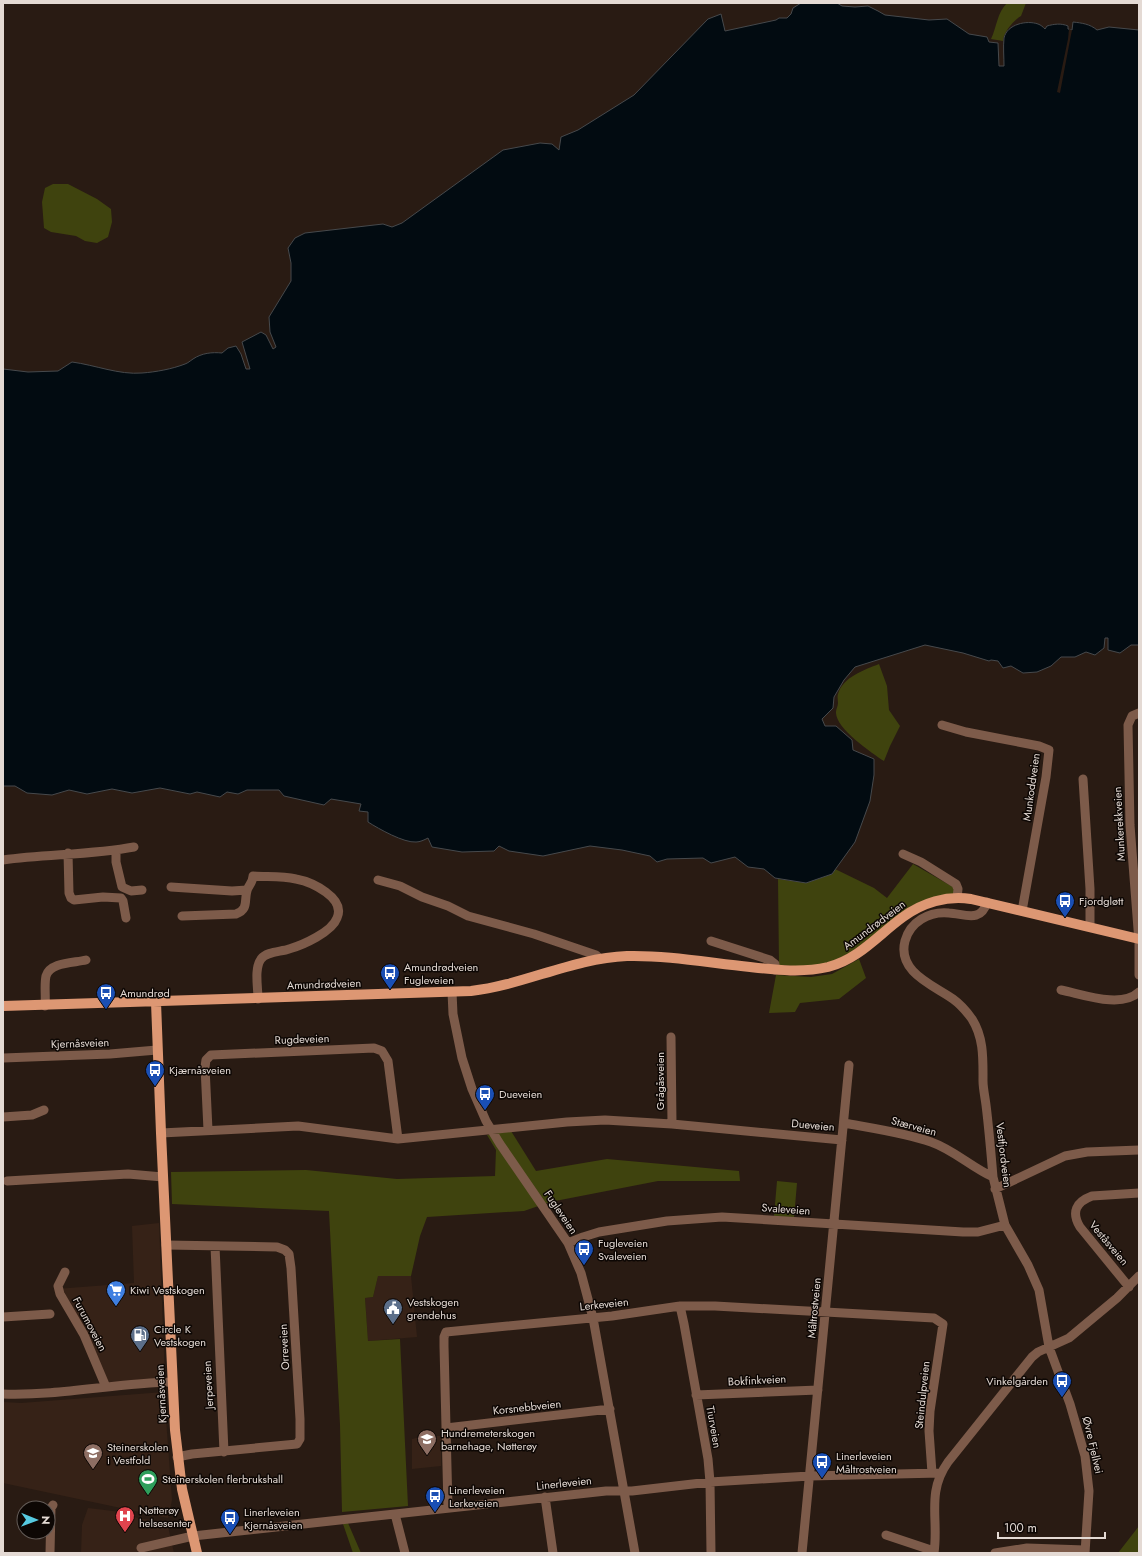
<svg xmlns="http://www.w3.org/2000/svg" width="1142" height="1556" font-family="Jost,sans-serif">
	<rect width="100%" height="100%" fill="#291b13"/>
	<!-- built -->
	<path fill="#362217" d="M 159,1223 L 165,1380 L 106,1383 L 56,1289 L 134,1283 L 132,1226 Z
		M 378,1276 L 411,1276 L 417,1337 L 368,1341 L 365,1298 L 373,1297 Z
		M 164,1392 L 172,1500 L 168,1518 L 3,1483 L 3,1402 L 21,1403 Z
		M 425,1436 L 441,1436 L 441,1466 L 412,1469 L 412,1439 Z
		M 88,1508 L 121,1512 L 137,1518 L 167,1522 L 174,1553 L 81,1553 L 82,1525 Z"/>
	<!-- green -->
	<path fill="#3f430e" d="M 1007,3 L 1026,3 L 1021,16 C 1014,20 1003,33 1003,41 L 991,39 C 997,26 997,13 1007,3 Z
		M 53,184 L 68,184 L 97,199 L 111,209 L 112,222 L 108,237 L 97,243 L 85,241 L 76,236 L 51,232 L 44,228 L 42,202 L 45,188 Z
		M 879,664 L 887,686 L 889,710 L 900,726 L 890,746 L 884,761 C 872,753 835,728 836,712 C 836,709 838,706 838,703 C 838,700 837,697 838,694 C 843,677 864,670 879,664 Z
		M 913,864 L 953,887 L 955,895 L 938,896 L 911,906 L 852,952 L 831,962 L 808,967 L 779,965 L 778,879 L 806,883 L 832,874 L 835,869 L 874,888 L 887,898 Z
		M 859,959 L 866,978 L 839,999 L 800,1003 L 795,1012 L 769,1013 L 776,975 L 811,977 L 832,974 Z
		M 511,1131 L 536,1171 L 607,1159 L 739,1171 L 740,1181 L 658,1181 L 550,1202 L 524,1211 L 427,1217 L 420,1236 L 411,1276 L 378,1276 L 373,1297 L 365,1298 L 368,1341 L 400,1339 L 408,1506 L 342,1512 L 340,1425 L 329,1211 L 172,1204 L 171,1172 L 306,1170 L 397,1179 L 495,1176 L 496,1150 L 487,1135 Z
		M 777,1181 L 797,1183 L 794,1218 L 774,1216 Z
		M 348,1523 L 361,1553 L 353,1553 L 343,1524 Z
		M 1139,1526 L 1139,1553 L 1118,1553 Z"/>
	<!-- water -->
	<path fill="#020b11" stroke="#46494c" d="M 801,3 L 837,3 L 842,6 L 855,7 L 868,6 L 878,11 L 885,15 L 929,20 L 947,19 L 969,34 L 987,37 L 989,42 L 998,43 L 999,66 L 1004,66 C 1004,57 1003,47 1004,38 C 1007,24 1027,20 1038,24 C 1041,25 1043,27 1045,29 L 1047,26 C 1054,24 1061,23 1068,26 L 1068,29 L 1072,30 L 1073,22 C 1082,23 1090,24 1097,30 L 1109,27 L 1139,30 L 1139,645 L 1131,645 L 1120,653 L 1108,650 L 1108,638 L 1105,638 L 1104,648 L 1095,655 L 1086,652 L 1075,657 L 1061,657 L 1051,666 L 1037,672 L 1023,673 L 1011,666 L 1003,668 L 998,661 L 991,660 L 989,661 L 963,653 L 925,645 L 855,667 L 844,680 L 834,697 L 833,708 L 822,719 L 825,726 L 836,726 L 852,740 L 853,750 L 874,759 L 874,775 L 870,801 L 855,842 L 832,874 L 806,883 L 775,878 L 764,869 L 748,867 L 735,857 L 711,863 L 703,858 L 667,859 L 657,862 L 650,856 L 622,850 L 590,846 L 543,856 L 509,851 L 499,846 L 494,851 L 462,852 L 432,847 L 428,838 C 424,840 420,842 416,842 C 404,843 379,829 368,822 L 368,812 L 359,811 L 361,804 L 331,799 L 324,805 L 284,796 L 279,790 L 247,790 L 238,794 L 227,792 L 220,797 L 197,792 L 190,794 L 160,788 L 132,793 L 112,789 L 87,794 L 69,790 L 52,795 L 27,793 L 15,786 L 3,786 L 3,369 L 28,372 L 58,371 L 72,362 C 95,365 119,375 142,373 C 156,372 172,369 185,364 C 188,363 190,361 193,359 C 202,353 212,352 222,353 L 228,348 L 236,346 L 241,354 L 246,369 L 250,369 L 242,342 L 261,332 L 266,335 L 273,349 L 276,347 L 270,332 L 269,317 L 291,281 L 291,263 L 288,248 L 295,238 L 305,233 L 383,224 L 392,227 L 402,223 L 503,150 L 540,143 L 552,144 L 559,150 L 561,137 L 578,130 L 634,95 L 708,19 L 721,14 L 725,31 L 776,20 L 779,18 L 787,18 L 791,14 L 793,8 Z"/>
	<!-- pier -->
	<path fill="#291b13" d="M 1069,29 L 1072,30 L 1070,40 L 1060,93 L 1057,92 L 1068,39 Z"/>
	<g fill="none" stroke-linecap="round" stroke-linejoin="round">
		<!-- minor -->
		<path stroke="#7d5b4a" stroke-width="9" d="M 1139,713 L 1132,716 L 1128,725 L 1130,825 L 1139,942 L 1139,975
			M 942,725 L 966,732 L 1039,746 L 1049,750 L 1046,777 L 1022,911
			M 1083,779 L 1090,889 L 1090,927
			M 116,851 L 116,862 L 122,887 L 131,891 L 142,890
			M 68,853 L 69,893 L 71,898 L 74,900 L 103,897 L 121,898 L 123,901 L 126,918
			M 903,854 L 921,862 L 956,884 L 958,889 L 957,898
			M 3,860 C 46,854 91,855 134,847
			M 378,880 L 400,886 L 422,897 L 448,906 L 468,916 L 534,934 L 596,955 L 600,959
			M 171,887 L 232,891 L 247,890
			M 987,902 C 981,923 965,914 949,913 C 929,911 910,922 905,941 C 897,972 933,985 953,999 C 960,1004 967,1012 972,1019 C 984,1038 983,1059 983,1081 C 983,1088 985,1097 986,1105 C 989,1129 991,1153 993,1177 L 1005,1225 L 1028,1265 L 1039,1290 L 1049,1347 L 1070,1404 L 1085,1456 L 1089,1491 L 1085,1553
			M 182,916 L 236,914 C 250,909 243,899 248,888 C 250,884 253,881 253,876 C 267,877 282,876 296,879 C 312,882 346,898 337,918 C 332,932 303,945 289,949 C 281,952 267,951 261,959 C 254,969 258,987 258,999
			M 711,941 L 770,960 L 775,964 L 775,970
			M 1061,990 C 1082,994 1121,1009 1139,992
			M 452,992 L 453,1014 L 462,1058 L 472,1089 L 486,1121 L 500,1144 L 568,1243 L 581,1273 L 593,1318 L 635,1553
			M 45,1006 C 46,996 44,985 46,976 C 50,962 74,963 86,960
			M 671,1037 L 672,1124
			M 3,1058 L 110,1054 L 157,1050
			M 3,1117 L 32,1115 L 44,1110
			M 844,1123 C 871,1128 906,1133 931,1142 C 954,1150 971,1167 993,1177
			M 208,1130 L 205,1067 L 206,1060 L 211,1055 L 374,1048 L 382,1051 L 388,1061 L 398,1139
			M 161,1133 L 298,1126 L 398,1139 L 567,1122 L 605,1120 L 672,1124 L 842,1140
			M 7,1181 L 128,1174 L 163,1177
			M 995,1189 L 1065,1156 L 1087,1152 L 1139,1150
			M 568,1243 L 583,1237 L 599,1232 L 667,1221 L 722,1217 L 963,1232 L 978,1232 L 1005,1225
			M 166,1245 L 277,1247 L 285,1250 L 289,1254 L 291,1268 L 300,1419 L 300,1439 L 297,1444 L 192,1454 L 177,1457
			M 215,1246 L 224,1452
			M 65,1272 L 58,1286 L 60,1294 L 84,1335 L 106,1387
			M 1129,1287 L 1080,1227 C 1071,1212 1076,1202 1092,1196 L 1139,1193
			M 680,1306 L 684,1324 L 708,1459 L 710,1482 L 711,1553
			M 3,1317 L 50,1314
			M 3,1394 C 60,1396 116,1383 172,1382
			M 696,1395 L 818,1390
			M 446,1428 L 610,1409
			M 545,1497 L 553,1553
			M 448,1508 L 444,1346 L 444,1337 L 446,1332 L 612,1316 L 680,1306 L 715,1306 L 934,1318 L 943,1324 L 930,1411 L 929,1431 L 932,1473
			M 395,1514 L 405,1553
			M 886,1535 L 934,1551
			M 141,1548 L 193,1536 L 606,1491 L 632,1491 L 710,1482 L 810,1476 L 940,1473
			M 50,1553 L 51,1508 L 53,1505
			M 802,1553 L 849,1065
			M 934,1553 C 939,1519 926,1493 948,1462 L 1032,1357 L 1038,1352 L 1069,1338 L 1117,1298 L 1139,1276
			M 995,1553 L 1027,1548 L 1085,1550"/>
		<!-- major -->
		<path stroke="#dd9773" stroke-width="10" d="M 156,1002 L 161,1133 L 175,1430 L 182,1489 L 197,1553
			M 3,1006 L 471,991 C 524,985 573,958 627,956 C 668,955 710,963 750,967 C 777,970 802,973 828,967 C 859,959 878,935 903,917 C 922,903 947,895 971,899 L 1139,939"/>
	</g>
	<!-- icons -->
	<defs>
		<g id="bus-pin" transform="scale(1)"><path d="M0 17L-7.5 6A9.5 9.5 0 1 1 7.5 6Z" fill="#1a4fb4" stroke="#0d0704"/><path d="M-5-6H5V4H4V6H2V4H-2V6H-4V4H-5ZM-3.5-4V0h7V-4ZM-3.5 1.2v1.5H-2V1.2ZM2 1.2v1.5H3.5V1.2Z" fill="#fff"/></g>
		<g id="supermarket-pin" transform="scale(1)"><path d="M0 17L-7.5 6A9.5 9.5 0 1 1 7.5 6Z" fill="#3f7fe0" stroke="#0d0704"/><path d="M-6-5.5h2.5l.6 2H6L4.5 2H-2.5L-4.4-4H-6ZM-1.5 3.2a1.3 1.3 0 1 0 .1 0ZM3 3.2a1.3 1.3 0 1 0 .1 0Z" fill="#fff"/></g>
		<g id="civic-pin" transform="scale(1)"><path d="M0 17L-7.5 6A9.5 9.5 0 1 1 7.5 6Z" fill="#5c6f8a" stroke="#0d0704"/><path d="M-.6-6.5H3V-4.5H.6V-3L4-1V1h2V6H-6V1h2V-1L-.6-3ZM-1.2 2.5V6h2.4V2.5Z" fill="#fff"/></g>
		<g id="fuel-pin" transform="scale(1)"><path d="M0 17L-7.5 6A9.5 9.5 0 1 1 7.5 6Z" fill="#5c6f8a" stroke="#0d0704"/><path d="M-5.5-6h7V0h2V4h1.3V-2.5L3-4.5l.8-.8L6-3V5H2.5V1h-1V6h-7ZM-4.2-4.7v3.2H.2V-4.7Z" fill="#fff"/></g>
		<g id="school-pin" transform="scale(1)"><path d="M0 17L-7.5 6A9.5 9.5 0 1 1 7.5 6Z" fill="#8d6e63" stroke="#0d0704"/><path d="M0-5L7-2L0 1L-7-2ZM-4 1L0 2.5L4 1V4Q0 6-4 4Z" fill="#fff"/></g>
		<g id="stadium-pin" transform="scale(1)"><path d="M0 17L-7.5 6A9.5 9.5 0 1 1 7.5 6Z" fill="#2e9e5b" stroke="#0d0704"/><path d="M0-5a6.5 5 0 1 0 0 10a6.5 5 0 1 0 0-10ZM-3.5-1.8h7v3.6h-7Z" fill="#fff"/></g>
		<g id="hospital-pin" transform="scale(1)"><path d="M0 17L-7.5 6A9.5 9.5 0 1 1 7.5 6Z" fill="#e0444e" stroke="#0d0704"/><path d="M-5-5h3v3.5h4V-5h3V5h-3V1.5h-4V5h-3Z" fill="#fff"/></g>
	</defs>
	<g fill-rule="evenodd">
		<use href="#bus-pin" x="1065" y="901"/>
		<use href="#bus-pin" x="390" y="973"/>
		<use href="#bus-pin" x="106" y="993"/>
		<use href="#bus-pin" x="155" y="1070"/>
		<use href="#bus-pin" x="485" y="1094"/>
		<use href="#bus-pin" x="584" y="1249"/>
		<use href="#supermarket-pin" x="116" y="1290"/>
		<use href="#civic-pin" x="393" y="1308"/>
		<use href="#fuel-pin" x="140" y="1335"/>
		<use href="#bus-pin" x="1062" y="1381"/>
		<use href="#school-pin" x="427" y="1439"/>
		<use href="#school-pin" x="93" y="1453"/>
		<use href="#bus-pin" x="822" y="1462"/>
		<use href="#stadium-pin" x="148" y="1479"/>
		<use href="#bus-pin" x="435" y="1496"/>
		<use href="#hospital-pin" x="125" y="1516"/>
		<use href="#bus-pin" x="230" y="1518"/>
	</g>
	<g text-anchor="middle" stroke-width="3" stroke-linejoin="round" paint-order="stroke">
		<!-- street labels -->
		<g font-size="11" fill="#e4dad4" stroke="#0d0704">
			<text transform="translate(1031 787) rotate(-82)" y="4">Munkoddveien</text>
			<text transform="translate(1119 824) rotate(-93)" y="4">Munkerekkveien</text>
			<text transform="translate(874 925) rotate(-37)" y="4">Amundrødveien</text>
			<text transform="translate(324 984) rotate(-2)" y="4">Amundrødveien</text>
			<text transform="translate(302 1039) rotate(-2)" y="4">Rugdeveien</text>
			<text transform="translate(80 1043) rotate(-2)" y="4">Kjernåsveien</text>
			<text transform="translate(660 1081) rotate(-90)" y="4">Grågåsveien</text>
			<text transform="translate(813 1125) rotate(5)" y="4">Dueveien</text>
			<text transform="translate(914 1126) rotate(15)" y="4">Stærveien</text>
			<text transform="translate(1004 1155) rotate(83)" y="4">Vestfjordveien</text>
			<text transform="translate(786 1209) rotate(4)" y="4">Svaleveien</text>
			<text transform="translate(561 1212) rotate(56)" y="4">Fugleveien</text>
			<text transform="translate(1109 1243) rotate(50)" y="4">Veståsveien</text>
			<text transform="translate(604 1304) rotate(-6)" y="4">Lerkeveien</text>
			<text transform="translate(814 1308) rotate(-85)" y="4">Måltrostveien</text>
			<text transform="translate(90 1324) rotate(62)" y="4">Furumoveien</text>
			<text transform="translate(284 1347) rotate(-93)" y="4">Orreveien</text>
			<text transform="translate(757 1380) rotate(-3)" y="4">Bokfinkveien</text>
			<text transform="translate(208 1385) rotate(-93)" y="4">Jerpeveien</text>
			<text transform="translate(161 1394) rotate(-93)" y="4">Kjernåsveien</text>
			<text transform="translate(922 1395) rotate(-84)" y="4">Steindulpveien</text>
			<text transform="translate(527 1407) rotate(-6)" y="4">Korsnebbveien</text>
			<text transform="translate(714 1427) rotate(80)" y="4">Tiurveien</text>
			<text transform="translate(1093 1445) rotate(77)" y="4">Øvre Fjellvei</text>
			<text transform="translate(564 1483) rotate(-6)" y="4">Linerleveien</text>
		</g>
		<!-- poi labels -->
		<g font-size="11" fill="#e4dad4" stroke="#0d0704" text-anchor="start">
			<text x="1079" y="905">Fjordgløtt</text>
			<text x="404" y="971">Amundrødveien<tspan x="404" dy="13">Fugleveien</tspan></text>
			<text x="120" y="997">Amundrød</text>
			<text x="169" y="1074">Kjærnåsveien</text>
			<text x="499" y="1098">Dueveien</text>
			<text x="598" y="1247">Fugleveien<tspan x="598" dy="13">Svaleveien</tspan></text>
			<text x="130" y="1294">Kiwi Vestskogen</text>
			<text x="407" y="1306">Vestskogen<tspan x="407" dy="13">grendehus</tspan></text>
			<text x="154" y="1333">Circle K<tspan x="154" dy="13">Vestskogen</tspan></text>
			<text x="1048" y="1385" text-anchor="end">Vinkelgården</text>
			<text x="441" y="1437">Hundremeterskogen<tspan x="441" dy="13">barnehage, Nøtterøy</tspan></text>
			<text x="107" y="1451">Steinerskolen<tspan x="107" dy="13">i Vestfold</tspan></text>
			<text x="836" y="1460">Linerleveien<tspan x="836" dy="13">Måltrostveien</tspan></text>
			<text x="162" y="1483">Steinerskolen flerbrukshall</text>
			<text x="449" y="1494">Linerleveien<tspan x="449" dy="13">Lerkeveien</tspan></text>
			<text x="139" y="1514">Nøtterøy<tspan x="139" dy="13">helsesenter</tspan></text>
			<text x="244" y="1516">Linerleveien<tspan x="244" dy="13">Kjernåsveien</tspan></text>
		</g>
	</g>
	<!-- border -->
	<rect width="1142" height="1556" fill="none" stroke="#e4dad4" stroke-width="8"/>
	<!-- north arrow -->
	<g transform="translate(36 1520) rotate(91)"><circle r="19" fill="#0d0704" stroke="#635b57"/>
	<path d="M0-3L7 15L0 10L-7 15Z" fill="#56c9e0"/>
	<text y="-6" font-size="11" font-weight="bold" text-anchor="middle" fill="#e4dad4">N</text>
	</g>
	<!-- scale -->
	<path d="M998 1532v6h107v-6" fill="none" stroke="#e4dad4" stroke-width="2"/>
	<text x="1004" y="1532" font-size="12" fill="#e4dad4" stroke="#0d0704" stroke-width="3" paint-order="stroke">100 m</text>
</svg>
